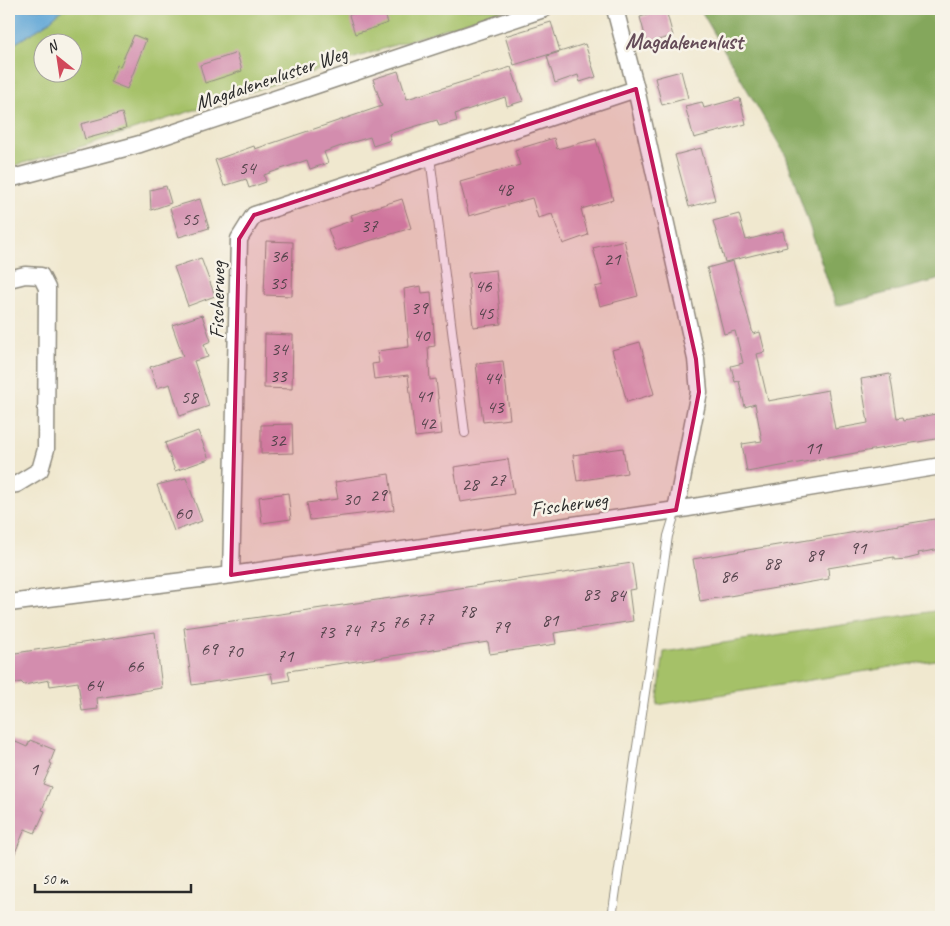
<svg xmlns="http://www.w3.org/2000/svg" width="950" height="926" font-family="Caveat,sans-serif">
	<rect width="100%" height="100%" fill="#f7f3e8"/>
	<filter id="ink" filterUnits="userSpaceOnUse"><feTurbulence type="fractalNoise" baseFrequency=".02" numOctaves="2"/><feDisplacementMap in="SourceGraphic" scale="10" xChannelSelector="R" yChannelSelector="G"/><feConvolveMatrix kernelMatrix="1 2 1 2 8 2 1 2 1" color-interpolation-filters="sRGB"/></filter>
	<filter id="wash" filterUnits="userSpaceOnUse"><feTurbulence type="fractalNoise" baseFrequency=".0096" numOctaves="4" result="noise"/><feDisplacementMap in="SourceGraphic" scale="20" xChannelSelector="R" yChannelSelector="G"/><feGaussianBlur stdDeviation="1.12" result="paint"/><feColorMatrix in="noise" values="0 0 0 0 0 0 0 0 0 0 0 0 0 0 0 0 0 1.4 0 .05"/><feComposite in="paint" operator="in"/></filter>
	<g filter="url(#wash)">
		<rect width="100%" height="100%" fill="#f0e8cf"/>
		<!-- green -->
		<path fill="#a5c168" stroke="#68764a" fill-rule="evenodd" d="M 63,9 L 506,9 L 74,149 L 9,167 L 9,47 L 45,25 ZM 42,42 L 72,42 L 72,72 L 42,72 Z
			M 941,610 L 941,659 L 657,705 L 664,652 Z"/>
		<!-- forest -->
		<path fill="#84a75c" stroke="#586944" d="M 700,9 L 941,9 L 941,279 L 836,306 L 786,156 Z"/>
		<!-- water -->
		<path fill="#62a7d7" stroke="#466981" d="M 19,9 L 63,9 L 45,25 L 9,47 L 9,15 Z"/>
		<g id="blocks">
			<!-- building -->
			<path fill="#d38dae" d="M 368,9 L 383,9 L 388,23 L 355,34 L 349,15 Z
				M 666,10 L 673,36 L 647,43 L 640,17 Z
				M 551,22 L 560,51 L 514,65 L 505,36 Z
				M 134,35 L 146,40 L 127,89 L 110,82 L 117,65 L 120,66 Z
				M 585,44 L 596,77 L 580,82 L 578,75 L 555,83 L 547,56 Z
				M 237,53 L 242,71 L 205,83 L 200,65 Z
				M 511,67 L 523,101 L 507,106 L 505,97 L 455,114 L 457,121 L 439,126 L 437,120 L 389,134 L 391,140 L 373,146 L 370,137 L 347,144 L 324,152 L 328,163 L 310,169 L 307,160 L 264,175 L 266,182 L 249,188 L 246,179 L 224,186 L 215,160 L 254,146 L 255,149 L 382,106 L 373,79 L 398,71 L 407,99 Z
				M 681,71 L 688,98 L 662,105 L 655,78 Z
				M 740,98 L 746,124 L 694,138 L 685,106 L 702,102 L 704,108 Z
				M 122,113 L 126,128 L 85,139 L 81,124 Z
				M 554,138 L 557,149 L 596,139 L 613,200 L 581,209 L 588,235 L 563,244 L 552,214 L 538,218 L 532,198 L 469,216 L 460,182 L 520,165 L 515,150 Z
				M 701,148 L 715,200 L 689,207 L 675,155 Z
				M 166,186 L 171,203 L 151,210 L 150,190 Z
				M 200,199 L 209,228 L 179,237 L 170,208 Z
				M 402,199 L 411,228 L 336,251 L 328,229 L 353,220 L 351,215 Z
				M 739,214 L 746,240 L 783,231 L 787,247 L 725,262 L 713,221 Z
				M 624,240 L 638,296 L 600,306 L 595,287 L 603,285 L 593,248 Z
				M 266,241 L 293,242 L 292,296 L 264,295 Z
				M 201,258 L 215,296 L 188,306 L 174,267 Z
				M 733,261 L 753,334 L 760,332 L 765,352 L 757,354 L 768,401 L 828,390 L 835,429 L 868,423 L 861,379 L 890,374 L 897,418 L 903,417 L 904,420 L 941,413 L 941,438 L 747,472 L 742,444 L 762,441 L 755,404 L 745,407 L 739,381 L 735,382 L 731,366 L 743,363 L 735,331 L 724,334 L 707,268 Z
				M 496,270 L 501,324 L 473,327 L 468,273 Z
				M 421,286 L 422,293 L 431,292 L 435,346 L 428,347 L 430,380 L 436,379 L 442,434 L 415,437 L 408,375 L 374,379 L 372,364 L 379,363 L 377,351 L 409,347 L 404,289 Z
				M 202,315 L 211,341 L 204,344 L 208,357 L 194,361 L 209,406 L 180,416 L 170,384 L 157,388 L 150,367 L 183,356 L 172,325 Z
				M 265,334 L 293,335 L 292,389 L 264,388 Z
				M 640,342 L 654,394 L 627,402 L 612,350 Z
				M 503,361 L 510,419 L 483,422 L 476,364 Z
				M 292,424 L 293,453 L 261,454 L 261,425 Z
				M 198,431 L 209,459 L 175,471 L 165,443 Z
				M 623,448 L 627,473 L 577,481 L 573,455 Z
				M 508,459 L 514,494 L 460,502 L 454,467 Z
				M 389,474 L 394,510 L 310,520 L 307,503 L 338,499 L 335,482 Z
				M 186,478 L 202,521 L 174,531 L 157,485 Z
				M 288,493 L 291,519 L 262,523 L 259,497 Z
				M 941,518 L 941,549 L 918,553 L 919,556 L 907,559 L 894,560 L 894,557 L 828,568 L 829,579 L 700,601 L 693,559 Z
				M 632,563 L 636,589 L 629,590 L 633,621 L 554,633 L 556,644 L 490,654 L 488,642 L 288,671 L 290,680 L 273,683 L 271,673 L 192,685 L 184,628 Z
				M 155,632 L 162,688 L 97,698 L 98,709 L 82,711 L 78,682 L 50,686 L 49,680 L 24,685 L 21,682 L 13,684 L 9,654 Z
				M 9,739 L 27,747 L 30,740 L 55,750 L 50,763 L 52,764 L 43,784 L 51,787 L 42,810 L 45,811 L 35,833 L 25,829 L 9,867 Z"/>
		</g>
	</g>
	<g filter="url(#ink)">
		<use href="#blocks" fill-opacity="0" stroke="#8e8a7d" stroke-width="1"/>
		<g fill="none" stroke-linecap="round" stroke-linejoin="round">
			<!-- service casing -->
			<g stroke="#8e8a7d" stroke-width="10">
				<path id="service" d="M 430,157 L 465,433
					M 612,917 L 668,536 L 676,510"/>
			</g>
			<!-- minor casing -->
			<g stroke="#8e8a7d" stroke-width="19">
				<path id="minor" d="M 615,9 L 636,89
					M 9,179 L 140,144 L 544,9
					M 9,279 L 25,275 L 41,276 L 47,288 L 46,449 L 40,470 L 17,484 L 9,485
					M 231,575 L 239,239 L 254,215 L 636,89 L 696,359 L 699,392 L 676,510
					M 9,603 L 231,575 L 676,510 L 941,466"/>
			</g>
			<!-- service -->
			<use href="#service" stroke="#fff" stroke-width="8"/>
			<!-- minor -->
			<use href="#minor" stroke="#fff" stroke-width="16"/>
		</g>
	</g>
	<!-- marked area -->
	<path fill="#c2185b" fill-opacity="0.2" stroke="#c2185b" stroke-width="4" stroke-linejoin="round" d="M 636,89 L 696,359 L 699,392 L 676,510 L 231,575 L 239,239 L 254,215 Z"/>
	<g text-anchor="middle" stroke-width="5" stroke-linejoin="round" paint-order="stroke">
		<!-- number labels -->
		<g font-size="19" fill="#55444c">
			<text x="247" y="174">54</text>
			<text x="504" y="195">48</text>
			<text x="190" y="225">55</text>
			<text x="369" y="232">37</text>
			<text x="279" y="262">36</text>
			<text x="612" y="265">21</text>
			<text x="278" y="289">35</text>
			<text x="483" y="292">46</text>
			<text x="419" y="314">39</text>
			<text x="485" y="319">45</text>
			<text x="421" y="341">40</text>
			<text x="279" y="355">34</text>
			<text x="278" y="382">33</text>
			<text x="492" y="384">44</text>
			<text x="424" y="402">41</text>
			<text x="189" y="403">58</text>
			<text x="495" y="413">43</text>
			<text x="427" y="429">42</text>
			<text x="277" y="446">32</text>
			<text x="813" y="454">11</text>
			<text x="497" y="486">27</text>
			<text x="470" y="490">28</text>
			<text x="378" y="501">29</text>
			<text x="351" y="505">30</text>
			<text x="183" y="519">60</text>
			<text x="858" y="554">91</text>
			<text x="815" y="561">89</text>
			<text x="772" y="569">88</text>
			<text x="729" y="582">86</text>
			<text x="591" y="600">83</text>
			<text x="617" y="601">84</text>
			<text x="467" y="617">78</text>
			<text x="425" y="625">77</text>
			<text x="550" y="626">81</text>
			<text x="400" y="628">76</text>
			<text x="376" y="632">75</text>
			<text x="501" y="633">79</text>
			<text x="351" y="636">74</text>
			<text x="326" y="638">73</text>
			<text x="209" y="655">69</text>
			<text x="234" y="657">70</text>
			<text x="285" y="662">71</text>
			<text x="135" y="672">66</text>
			<text x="94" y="691">64</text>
			<text x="34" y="775">1</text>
		</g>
		<!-- street labels -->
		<g font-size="21" fill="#2b2b2b" stroke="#f7f3e8">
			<text transform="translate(271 78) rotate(-19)" y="7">Magdalenenluster Weg</text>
			<text transform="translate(217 300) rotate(-89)" y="7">Fischerweg</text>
			<text transform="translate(569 504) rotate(-8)" y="7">Fischerweg</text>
		</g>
		<!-- neighbourhood labels -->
		<g font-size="22" font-weight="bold" fill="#664d59" stroke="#f7f3e8">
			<text x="684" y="49">Magdalenenlust</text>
		</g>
	</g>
	<!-- margin -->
	<rect width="950" height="926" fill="none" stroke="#f7f3e8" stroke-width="30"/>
	<!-- north arrow -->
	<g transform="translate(58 58) rotate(330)"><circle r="24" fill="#f7f3e8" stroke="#a5a39c"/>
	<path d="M0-4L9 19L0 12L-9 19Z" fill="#d1495b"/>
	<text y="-8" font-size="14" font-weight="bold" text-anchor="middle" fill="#2b2b2b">N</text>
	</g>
	<!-- scale -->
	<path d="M35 884v8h156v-8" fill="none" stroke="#2b2b2b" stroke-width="2.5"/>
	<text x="42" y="884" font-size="15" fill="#2b2b2b" stroke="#f7f3e8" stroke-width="4" paint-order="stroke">50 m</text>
</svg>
